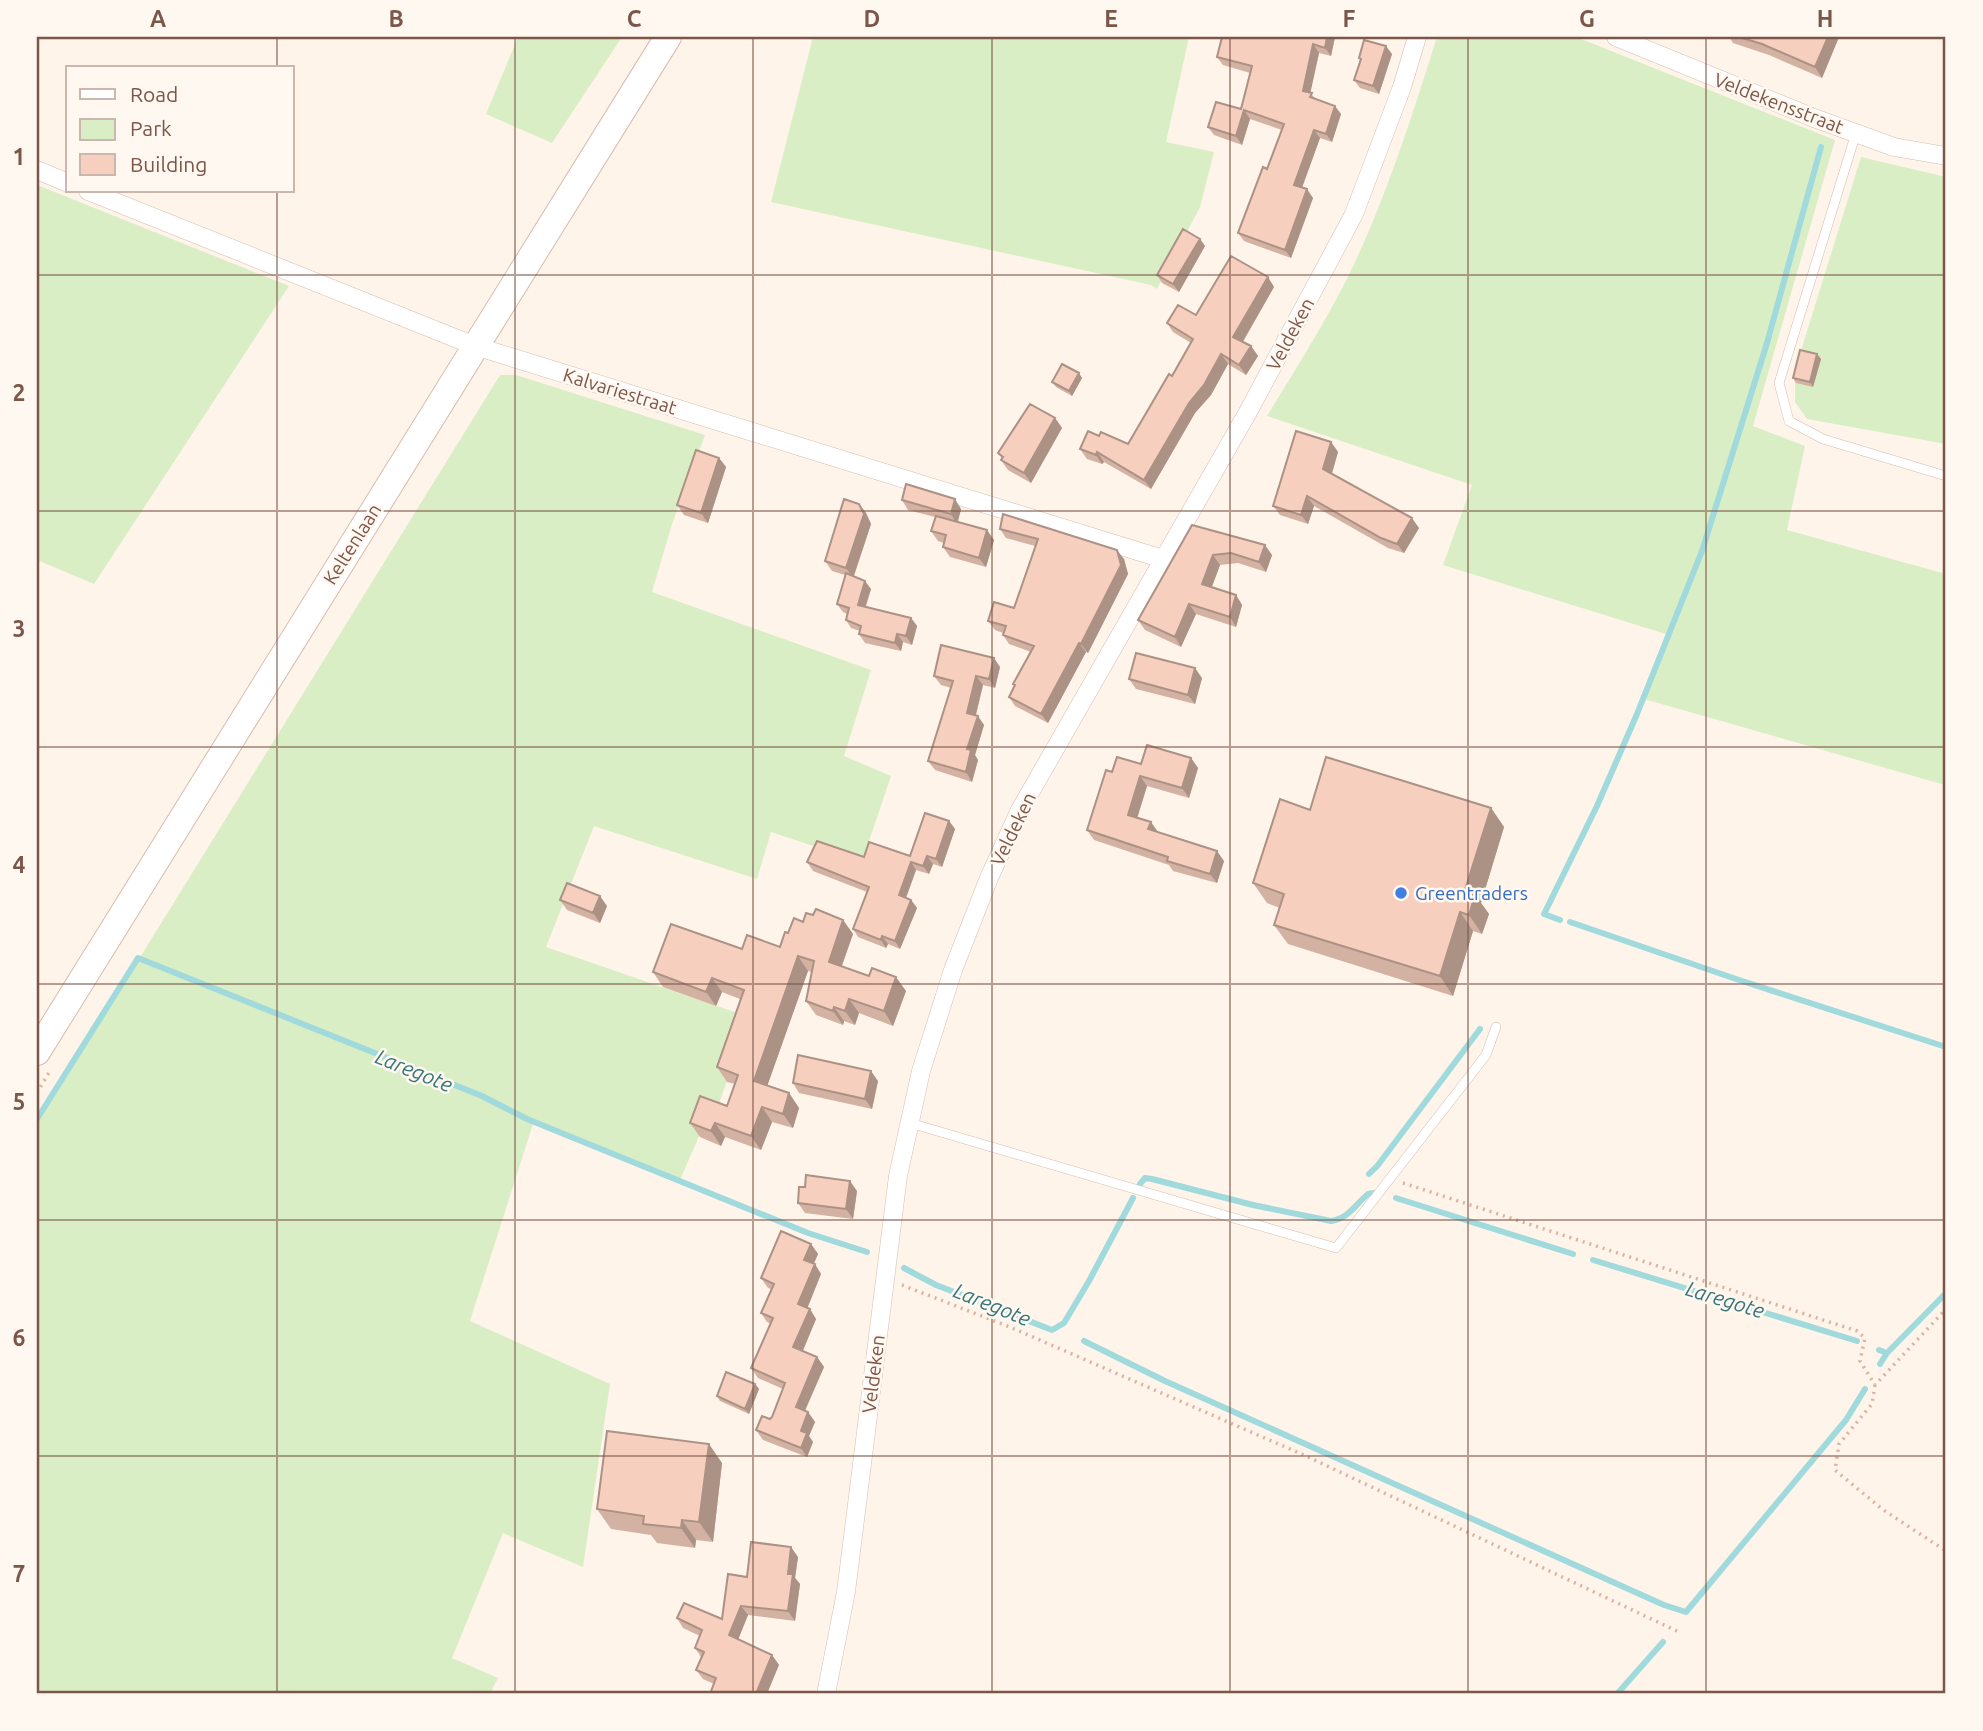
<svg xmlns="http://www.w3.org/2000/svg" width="1983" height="1731" font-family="Ubuntu,sans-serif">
	<rect width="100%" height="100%" fill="#fef4e9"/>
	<!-- green -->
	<path fill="#daeec5" d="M 518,37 L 622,37 L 552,143 L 486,114 Z
		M 813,37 L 1189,37 L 1166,142 L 1214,152 L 1200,207 L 1157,289 L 1151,285 L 771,202 Z
		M 1437,37 L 1576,37 L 1835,140 L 1753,426 L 1805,446 L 1787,530 L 1946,574 L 1945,785 L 1644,699 L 1669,635 L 1443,565 L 1472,485 L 1267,416 C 1291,377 1316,337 1338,296 C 1381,215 1409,125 1437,37 Z
		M 1861,157 L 1946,177 L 1946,444 L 1807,419 L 1795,402 L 1795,370 Z
		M 37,185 L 289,286 L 94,584 L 37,560 Z
		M 500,375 L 516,375 L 705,435 L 672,524 L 652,592 L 871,670 L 844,756 L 891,776 L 862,862 L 771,832 L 757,879 L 594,826 L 546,947 L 749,1017 L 718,1107 L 710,1111 L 680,1180 L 533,1124 L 470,1321 L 610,1384 L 583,1567 L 503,1533 L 452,1658 L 498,1678 L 490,1694 L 37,1694 L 37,1124 Z"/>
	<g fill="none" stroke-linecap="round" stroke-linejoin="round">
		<!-- stream -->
		<path stroke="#a0dadd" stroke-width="6" d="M 1560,920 L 1544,914 L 1597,806 L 1637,714 L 1702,551 L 1767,343 L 1821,147
			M 1570,922 L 1739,980 L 1946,1047
			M 37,1119 L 138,958 L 482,1096 L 527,1119 L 808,1233 L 867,1252
			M 1369,1174 L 1378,1165 L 1480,1029
			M 1140,1184 L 1145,1178 L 1152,1179 L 1253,1205 L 1331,1221 C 1349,1218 1355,1205 1368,1194 L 1374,1193
			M 1396,1198 L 1573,1254
			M 1593,1260 L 1857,1341
			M 904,1268 L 936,1285 L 1052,1330 L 1064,1323 L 1089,1281 L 1133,1198
			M 1084,1341 L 1165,1381 L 1664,1605 L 1686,1612 L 1846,1420 L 1865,1389
			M 1879,1350 L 1887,1353 L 1946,1293
			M 1880,1364 L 1887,1353
			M 1617,1694 L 1663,1642"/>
		<!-- service casing -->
		<g stroke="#d5bcb0" stroke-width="10">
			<path id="service" d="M 1856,133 L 1779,383 L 1789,421 L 1823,439 L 1946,476
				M 910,1123 L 1336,1248 L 1486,1055 L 1496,1027"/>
		</g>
		<!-- minor casing -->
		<g stroke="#d5bcb0" stroke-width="19">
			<path id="minor" d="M 1616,37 L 1814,118 L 1894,147 L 1946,156
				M 37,170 L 68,183
				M 88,191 L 475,346 L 1163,559
				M 826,1694 L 846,1592 L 898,1176 L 921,1071 L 953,970 L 989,878 L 1020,810 L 1248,412 L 1354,214 L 1402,87 L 1417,37"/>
		</g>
		<!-- secondary casing -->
		<g stroke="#d8bcac" stroke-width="28">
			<path id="secondary" d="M 37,1052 L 668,37"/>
		</g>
		<!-- path -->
		<path stroke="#dcb1a0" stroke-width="3.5" stroke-dasharray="2 5" stroke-linecap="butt" d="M 37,1093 L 50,1071
			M 1403,1183 L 1857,1331 L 1865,1338 L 1860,1361 L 1875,1385 L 1946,1309
			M 902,1285 L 1010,1327 L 1306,1456 L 1681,1633
			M 1875,1385 L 1872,1404 L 1839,1444 L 1835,1470 L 1882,1509 L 1946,1551"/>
		<!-- service -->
		<use href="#service" stroke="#fff" stroke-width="9"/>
		<!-- minor -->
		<use href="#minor" stroke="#fff" stroke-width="18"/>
		<!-- secondary -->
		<use href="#secondary" stroke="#fff" stroke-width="26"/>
	</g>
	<!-- wall -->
	<path fill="#d4b2a3" d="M 1222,37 L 1335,37 L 1331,56 L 1319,53 L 1310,93 L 1316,99 L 1341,114 L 1332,142 L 1320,138 L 1302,188 L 1313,198 L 1291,258 L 1244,241 L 1238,233 L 1267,169 L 1282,130 L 1250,119 L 1242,145 L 1214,135 L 1208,127 L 1241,109 L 1250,73 L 1223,65 L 1217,57 Z
		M 1726,37 L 1839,37 L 1822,78 L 1769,55 L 1733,43 L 1730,38 Z
		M 1392,54 L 1379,94 L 1360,88 L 1354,80 L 1360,60 L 1359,58 Z
		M 1200,239 L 1205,246 L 1179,292 L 1162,283 L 1157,275 Z
		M 1274,287 L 1243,342 L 1251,346 L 1258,356 L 1246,375 L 1228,364 L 1211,395 L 1195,413 L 1151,489 L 1104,462 L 1102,464 L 1087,459 L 1080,449 L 1099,436 L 1128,444 L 1172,376 L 1191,343 L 1173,332 L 1167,323 L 1196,315 Z
		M 1817,354 L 1821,359 L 1813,387 L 1796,383 L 1793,378 Z
		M 1082,378 L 1072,396 L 1056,387 L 1052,382 Z
		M 1055,418 L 1062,428 L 1031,483 L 1008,470 L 1001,460 L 1002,458 L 998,453 Z
		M 1331,442 L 1338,452 L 1332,474 L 1419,528 L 1404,553 L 1388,548 L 1314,506 L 1308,524 L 1280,515 L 1273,506 Z
		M 719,458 L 726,467 L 708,523 L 684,515 L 677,505 Z
		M 902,500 L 961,509 L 958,522 L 994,540 L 986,567 L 950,557 L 943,547 L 944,543 L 938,541 L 931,531 L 935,517 L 908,510 Z
		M 859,504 L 866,513 L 871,524 L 854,576 L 871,589 L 866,607 L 911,618 L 917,626 L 912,645 L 903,642 L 901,651 L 865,643 L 859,634 L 860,631 L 851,628 L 846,620 L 847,614 L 843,612 L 837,604 L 845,575 L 832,571 L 825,561 Z
		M 1192,525 L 1272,555 L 1266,572 L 1238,563 L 1220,565 L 1212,587 L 1236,595 L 1242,605 L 1236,627 L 1196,614 L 1181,647 L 1145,630 L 1138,620 Z
		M 1000,529 L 1124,559 L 1128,574 L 1088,653 L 1086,652 L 1048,723 L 1015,706 L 1009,697 L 1014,686 L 1013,684 L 1031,652 L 1009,644 L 1003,635 L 1003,633 L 995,630 L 988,621 L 1014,608 L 1035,546 L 1006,538 Z
		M 1000,667 L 995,688 L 983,685 L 976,715 L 984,725 L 975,755 L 978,760 L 972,782 L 935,770 L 928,761 L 951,688 L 941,685 L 934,676 Z
		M 1202,678 L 1195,704 L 1136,689 L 1129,679 Z
		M 1191,758 L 1198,768 L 1189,798 L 1147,786 L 1137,818 L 1158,832 L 1224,861 L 1217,883 L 1173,871 L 1169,865 L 1094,840 L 1087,830 L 1112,772 L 1141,764 Z
		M 1491,808 L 1504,827 L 1481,903 L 1489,914 L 1482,934 L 1473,931 L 1453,996 L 1288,944 L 1274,925 L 1280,908 L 1267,903 L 1253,883 L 1310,810 Z
		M 949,821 L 955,829 L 942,867 L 933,864 L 929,874 L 916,870 L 906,898 L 911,900 L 917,908 L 900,949 L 888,944 L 886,948 L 858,937 L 853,929 L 867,892 L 813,871 L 807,862 L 864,857 L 910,856 Z
		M 560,900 L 607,906 L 600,923 L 567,910 Z
		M 813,915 L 843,920 L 853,934 L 842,966 L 906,991 L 893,1026 L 859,1013 L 855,1025 L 844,1021 L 843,1025 L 816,1015 L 806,1001 L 812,972 L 808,971 L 767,1086 L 789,1093 L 799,1108 L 793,1128 L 772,1122 L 761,1150 L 725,1137 L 721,1146 L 700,1137 L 690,1123 L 727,1106 L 735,1084 L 727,1082 L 717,1067 L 740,999 L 722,992 L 716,1006 L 663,987 L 653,972 L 742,949 L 780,947 L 788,933 L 803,922 Z
		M 878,1081 L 872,1109 L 799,1093 L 793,1083 Z
		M 857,1191 L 853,1219 L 805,1213 L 798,1203 Z
		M 811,1244 L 818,1254 L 814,1264 L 821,1274 L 807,1308 L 816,1319 L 803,1351 L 817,1357 L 824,1367 L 805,1411 L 808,1412 L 815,1422 L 809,1436 L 813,1442 L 807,1457 L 763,1440 L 756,1430 L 772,1417 L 783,1389 L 758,1378 L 751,1368 L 771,1324 L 767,1322 L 761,1313 L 771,1289 L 768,1288 L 761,1278 Z
		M 755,1384 L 759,1389 L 749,1414 L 720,1401 L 717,1396 Z
		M 722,1463 L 713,1542 L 696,1540 L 695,1548 L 657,1543 L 651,1535 L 611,1529 L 597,1509 Z
		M 798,1557 L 795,1578 L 800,1584 L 795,1621 L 748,1615 L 738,1639 L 772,1655 L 779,1665 L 714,1684 L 703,1679 L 696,1670 L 701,1657 L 695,1648 L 700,1636 L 683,1628 L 677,1618 L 722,1619 L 747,1577 Z"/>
	<!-- shaded-wall -->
	<path fill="#ac9185" d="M 1327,37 L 1335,37 L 1331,56 L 1325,48 Z
		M 1828,37 L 1839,37 L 1822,78 L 1815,67 Z
		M 1313,44 L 1319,53 L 1309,99 L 1303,91 Z
		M 1386,46 L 1392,54 L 1379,94 L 1373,86 Z
		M 1335,106 L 1341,114 L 1332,142 L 1326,134 Z
		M 1244,110 L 1250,119 L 1242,145 L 1236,136 Z
		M 1314,130 L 1320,138 L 1300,193 L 1294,185 Z
		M 1307,189 L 1313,198 L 1291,258 L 1285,250 Z
		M 1200,239 L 1205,246 L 1179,292 L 1173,284 Z
		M 1268,277 L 1274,287 L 1240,346 L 1233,337 Z
		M 1251,346 L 1258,356 L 1246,375 L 1239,365 Z
		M 1221,354 L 1228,364 L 1211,395 L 1195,413 L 1151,489 L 1144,480 L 1189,403 Z
		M 1817,354 L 1821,359 L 1813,387 L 1810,382 Z
		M 1079,373 L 1082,378 L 1072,396 L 1069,391 Z
		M 1055,418 L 1062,428 L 1031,483 L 1024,473 Z
		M 1331,442 L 1338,452 L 1330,479 L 1323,469 Z
		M 1097,452 L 1104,462 L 1102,464 L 1096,455 Z
		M 719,458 L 726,467 L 708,523 L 701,513 Z
		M 1307,496 L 1314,506 L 1308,524 L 1301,515 Z
		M 955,499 L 961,509 L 957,524 L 951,514 Z
		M 859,504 L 866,513 L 871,524 L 853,578 L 846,568 Z
		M 1412,518 L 1419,528 L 1404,553 L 1397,544 Z
		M 987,530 L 994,540 L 986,567 L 979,558 Z
		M 1265,545 L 1272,555 L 1266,572 L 1259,562 Z
		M 1117,550 L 1124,559 L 1128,574 L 1088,653 L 1081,644 Z
		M 1213,555 L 1220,565 L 1209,594 L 1202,584 Z
		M 865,581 L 871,589 L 863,613 L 858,605 Z
		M 1236,595 L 1242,605 L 1236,627 L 1230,617 Z
		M 1189,604 L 1196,614 L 1181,647 L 1175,637 Z
		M 911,618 L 917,626 L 912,645 L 906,636 Z
		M 897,634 L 903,642 L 901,651 L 895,643 Z
		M 1079,643 L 1086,652 L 1048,723 L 1041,714 Z
		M 994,658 L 1000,667 L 995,688 L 989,679 Z
		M 1195,668 L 1202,678 L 1195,704 L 1188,695 Z
		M 976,676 L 983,685 L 974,722 L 967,713 Z
		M 978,716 L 984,725 L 975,755 L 978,760 L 972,782 L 966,772 L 967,749 Z
		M 1191,758 L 1198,768 L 1189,798 L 1182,788 Z
		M 1140,776 L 1147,786 L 1135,825 L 1128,815 Z
		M 1491,808 L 1504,827 L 1481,903 L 1489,914 L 1482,934 L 1469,915 L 1465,890 Z
		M 949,821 L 955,829 L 942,867 L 936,859 Z
		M 1151,822 L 1158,832 L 1148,829 Z
		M 1217,851 L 1224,861 L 1217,883 L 1210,874 Z
		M 927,856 L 933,864 L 929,874 L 923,866 Z
		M 911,862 L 916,870 L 904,903 L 899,895 Z
		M 600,896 L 607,906 L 600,923 L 593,913 Z
		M 911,900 L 917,908 L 900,949 L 895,941 Z
		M 1460,912 L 1473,931 L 1453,996 L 1440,976 Z
		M 843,920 L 853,934 L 838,976 L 829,962 Z
		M 882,936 L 888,944 L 886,948 L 881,940 Z
		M 798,956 L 808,971 L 764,1095 L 754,1081 Z
		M 896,977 L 906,991 L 893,1026 L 884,1011 Z
		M 712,978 L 722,992 L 716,1006 L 706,992 Z
		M 849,999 L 859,1013 L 855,1025 L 845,1011 Z
		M 834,1007 L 844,1021 L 843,1025 L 833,1011 Z
		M 871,1071 L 878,1081 L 872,1109 L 865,1099 Z
		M 789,1093 L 799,1108 L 793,1128 L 783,1114 Z
		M 762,1107 L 772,1122 L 761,1150 L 751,1136 Z
		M 715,1123 L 725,1137 L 721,1146 L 711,1131 Z
		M 850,1181 L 857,1191 L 853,1219 L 846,1209 Z
		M 811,1244 L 818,1254 L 811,1269 L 804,1260 Z
		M 815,1264 L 821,1274 L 805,1314 L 798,1304 Z
		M 810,1309 L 816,1319 L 800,1357 L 793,1347 Z
		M 817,1357 L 824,1367 L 802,1417 L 796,1407 Z
		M 755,1384 L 759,1389 L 749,1414 L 745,1409 Z
		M 808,1412 L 815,1422 L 809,1436 L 813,1442 L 807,1457 L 801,1448 L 801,1431 Z
		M 709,1444 L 722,1463 L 713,1542 L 699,1522 Z
		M 682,1520 L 696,1540 L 695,1548 L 681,1528 Z
		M 791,1547 L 798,1557 L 795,1578 L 800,1584 L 795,1621 L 788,1611 L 788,1574 Z
		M 741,1606 L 748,1615 L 736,1645 L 729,1635 Z
		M 772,1655 L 779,1665 L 767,1694 L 756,1694 Z"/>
	<!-- building -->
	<path fill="#f6cfbe" stroke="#ac9185" stroke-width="2" d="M 1222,37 L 1327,37 L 1325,48 L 1313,44 L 1303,91 L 1312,93 L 1310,97 L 1335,106 L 1326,134 L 1314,130 L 1294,185 L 1307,189 L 1285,250 L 1238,233 L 1263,167 L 1267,169 L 1284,124 L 1244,110 L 1236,136 L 1208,127 L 1216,102 L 1241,109 L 1252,66 L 1217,57 Z
		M 1739,37 L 1828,37 L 1815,67 L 1762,44 Z
		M 1364,40 L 1386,46 L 1373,86 L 1354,80 L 1361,59 L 1359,58 Z
		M 1183,229 L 1200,239 L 1173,284 L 1157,275 Z
		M 1231,256 L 1268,277 L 1233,337 L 1251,346 L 1239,365 L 1221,354 L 1204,385 L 1189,403 L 1144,480 L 1097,452 L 1096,455 L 1080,449 L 1088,431 L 1099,436 L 1101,432 L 1128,444 L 1169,374 L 1172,376 L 1193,339 L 1167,323 L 1178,305 L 1196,315 Z
		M 1800,350 L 1817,354 L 1810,382 L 1793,378 Z
		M 1062,364 L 1079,373 L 1069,391 L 1052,382 Z
		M 1030,404 L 1055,418 L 1024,473 L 1001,460 L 1003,457 L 998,453 Z
		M 1296,431 L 1331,442 L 1323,469 L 1412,518 L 1397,544 L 1381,538 L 1307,496 L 1301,515 L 1273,506 Z
		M 696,450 L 719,458 L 701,513 L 677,505 Z
		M 906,484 L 955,499 L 951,514 L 902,500 Z
		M 844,499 L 859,504 L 864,514 L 846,568 L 825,561 Z
		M 1003,514 L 1117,550 L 1121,565 L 1081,644 L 1079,643 L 1041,714 L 1009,697 L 1015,685 L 1013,684 L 1034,646 L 1003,635 L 1006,626 L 988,621 L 994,602 L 1014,608 L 1038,539 L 1000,529 Z
		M 936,516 L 987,530 L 979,558 L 943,547 L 946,535 L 931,531 Z
		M 1192,525 L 1265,545 L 1259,562 L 1231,553 L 1213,555 L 1202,584 L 1236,595 L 1230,617 L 1189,604 L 1175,637 L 1138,620 Z
		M 846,573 L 865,581 L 858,605 L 911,618 L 906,636 L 897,634 L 895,643 L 859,634 L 861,626 L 846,620 L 849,608 L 837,604 Z
		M 941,645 L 994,658 L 989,679 L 976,676 L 967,713 L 978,716 L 967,749 L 971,750 L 966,772 L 928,761 L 953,681 L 934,676 Z
		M 1136,653 L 1195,668 L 1188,695 L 1129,679 Z
		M 1147,745 L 1191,758 L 1182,788 L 1140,776 L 1128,815 L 1151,822 L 1148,829 L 1217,851 L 1210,874 L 1167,861 L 1168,857 L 1087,830 L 1106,770 L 1112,772 L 1117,757 L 1141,764 Z
		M 1326,757 L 1491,808 L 1465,890 L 1475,895 L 1469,915 L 1460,912 L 1440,976 L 1274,925 L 1284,894 L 1253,883 L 1280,799 L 1310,810 Z
		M 925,813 L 949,821 L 936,859 L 927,856 L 923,866 L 911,862 L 899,895 L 911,900 L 895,941 L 882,936 L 881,940 L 853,929 L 869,887 L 807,862 L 817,841 L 864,857 L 869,842 L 910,856 Z
		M 567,883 L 600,896 L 593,913 L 560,900 Z
		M 816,909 L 843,920 L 829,962 L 869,976 L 872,968 L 896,977 L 884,1011 L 849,999 L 845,1011 L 834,1007 L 833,1011 L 806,1001 L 814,961 L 798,956 L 754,1081 L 789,1093 L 783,1114 L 762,1107 L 751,1136 L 715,1123 L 711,1131 L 690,1123 L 700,1096 L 727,1106 L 738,1075 L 717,1067 L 744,990 L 712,978 L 706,992 L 653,972 L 671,924 L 742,949 L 747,935 L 780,947 L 785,932 L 788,933 L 794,918 L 803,922 L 806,913 L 813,915 Z
		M 798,1055 L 871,1071 L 865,1099 L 793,1083 Z
		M 806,1175 L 850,1181 L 846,1209 L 798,1203 L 799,1187 L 805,1187 Z
		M 781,1231 L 811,1244 L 804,1260 L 815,1264 L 798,1304 L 810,1309 L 793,1347 L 817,1357 L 796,1407 L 808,1412 L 801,1431 L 807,1433 L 801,1448 L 756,1430 L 762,1416 L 770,1419 L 772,1417 L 785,1383 L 751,1368 L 773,1318 L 761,1313 L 774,1284 L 761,1278 Z
		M 726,1372 L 755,1384 L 745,1409 L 717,1396 Z
		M 607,1431 L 709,1444 L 699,1522 L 682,1520 L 681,1528 L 643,1524 L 644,1516 L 597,1509 Z
		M 751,1542 L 791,1547 L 788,1574 L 793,1574 L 788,1611 L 741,1606 L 729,1635 L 772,1655 L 756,1694 L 710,1694 L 716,1678 L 696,1670 L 704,1652 L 695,1648 L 702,1630 L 677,1618 L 684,1603 L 722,1619 L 728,1574 L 747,1577 Z"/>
	<!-- grid -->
	<path fill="none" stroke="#7c5649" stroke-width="2" stroke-opacity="0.55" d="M 277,37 L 277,68M 515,37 L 515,1694M 753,37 L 753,1694M 992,37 L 992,1694M 1230,37 L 1230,1694M 1468,37 L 1468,1694M 1706,37 L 1706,1694M 277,191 L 277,1694M 37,275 L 1946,275M 37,511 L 1946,511M 37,747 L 1946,747M 37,984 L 1946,984M 37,1220 L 1946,1220M 37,1456 L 1946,1456"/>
	<!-- markers -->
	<circle fill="#3f7fe0" stroke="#fff8f1" stroke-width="2.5" cx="1401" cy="893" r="7"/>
	<g text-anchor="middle" stroke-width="5" stroke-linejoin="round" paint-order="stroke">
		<!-- street labels -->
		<g font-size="19" fill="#7c5649" stroke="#fff8f1">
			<text transform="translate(1779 103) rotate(21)" y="7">Veldekensstraat</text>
			<text transform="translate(1290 334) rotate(-62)" y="7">Veldeken</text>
			<text transform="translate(620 391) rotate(17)" y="7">Kalvariestraat</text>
			<text transform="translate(352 544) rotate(-58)" y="7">Keltenlaan</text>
			<text transform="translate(1013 829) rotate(-64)" y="7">Veldeken</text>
			<text transform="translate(873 1374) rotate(-83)" y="7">Veldeken</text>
		</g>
		<!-- shop labels -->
		<g font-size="19" fill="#366cbe" stroke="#fff8f1" text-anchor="start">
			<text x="1415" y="900">Greentraders</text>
		</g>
		<!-- water labels -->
		<g font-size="21" font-style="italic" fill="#38767b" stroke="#fff8f1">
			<text transform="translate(414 1071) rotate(22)" y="7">Laregote</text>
			<text transform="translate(1725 1300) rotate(17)" y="7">Laregote</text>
			<text transform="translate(992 1305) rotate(22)" y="7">Laregote</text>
		</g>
	</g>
	<!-- border -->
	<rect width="1983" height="1731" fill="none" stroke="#fff8f1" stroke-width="77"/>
	<!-- legend -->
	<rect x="66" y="66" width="228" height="126" fill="#fff8f1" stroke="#cbb7ae" stroke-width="2"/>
	<rect x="80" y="89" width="35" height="10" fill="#ffffff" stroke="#cbb7ae" stroke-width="2"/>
	<text x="130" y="102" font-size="21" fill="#7c5649">Road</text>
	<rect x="80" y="119" width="35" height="21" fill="#daeec5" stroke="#cbb7ae" stroke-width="2"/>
	<text x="130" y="136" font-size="21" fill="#7c5649">Park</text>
	<rect x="80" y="154" width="35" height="21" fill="#f6cfbe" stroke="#cbb7ae" stroke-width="2"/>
	<text x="130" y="172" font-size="21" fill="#7c5649">Building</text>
	<rect x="38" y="38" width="1906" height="1654" fill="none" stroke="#7c5649" stroke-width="2.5"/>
	<g font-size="23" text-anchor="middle" font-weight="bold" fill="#7c5649">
		<text x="158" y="27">A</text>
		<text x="396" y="27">B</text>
		<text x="634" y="27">C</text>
		<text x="872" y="27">D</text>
		<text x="1111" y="27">E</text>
		<text x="1349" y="27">F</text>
		<text x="1587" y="27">G</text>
		<text x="1825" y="27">H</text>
		<text x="19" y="165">1</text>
		<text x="19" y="401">2</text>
		<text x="19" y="637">3</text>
		<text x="19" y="873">4</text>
		<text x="19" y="1110">5</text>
		<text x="19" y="1346">6</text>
		<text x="19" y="1582">7</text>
	</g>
</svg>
